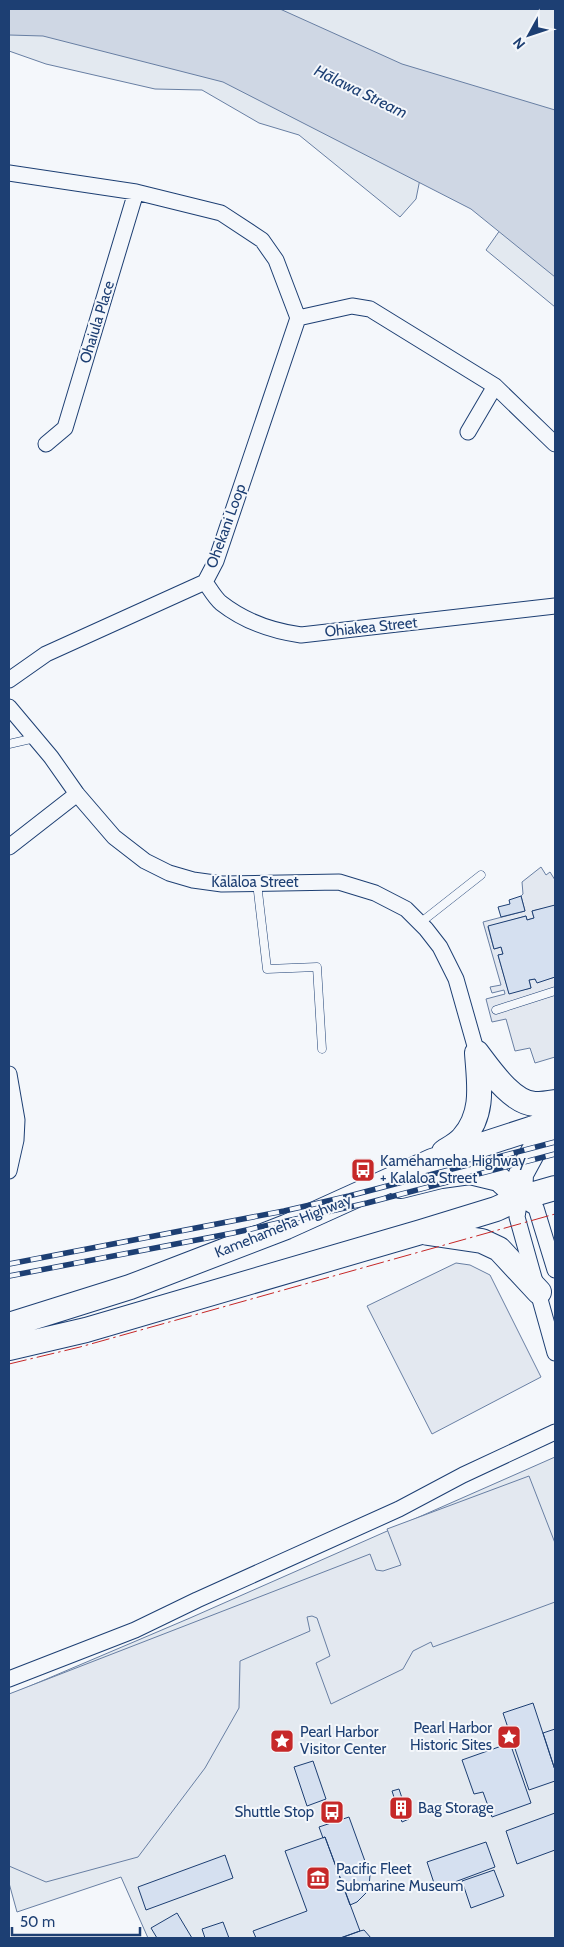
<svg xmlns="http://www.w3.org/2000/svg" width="564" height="1947" font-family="Cabin,sans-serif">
	<rect width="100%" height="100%" fill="#f4f7fb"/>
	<!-- green -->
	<path fill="#e3e9f0" stroke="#687fa3" d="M 9,9 L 90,9 L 422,169 L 416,199 L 400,217 L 299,135 L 259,123 L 202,90 L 155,89 L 46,64 L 9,51 Z
		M 205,9 L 555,9 L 555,173 Z
		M 505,223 L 555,231 L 555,307 L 486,250 Z
		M 555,1457 L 555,1938 L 148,1938 L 121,1877 L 17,1912 L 9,1883 L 9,1695 L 190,1618 Z"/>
	<!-- parking -->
	<path fill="#e3e8f0" stroke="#687fa3" d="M 541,867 L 546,875 L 550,872 L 555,880 L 555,907 L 555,906 L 532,911 L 534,918 L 527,920 L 526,916 L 488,927 L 494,949 L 501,947 L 503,954 L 498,955 L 509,993 L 531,988 L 529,980 L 535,979 L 537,982 L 555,977 L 555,1057 L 535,1063 L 530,1048 L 515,1051 L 506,1019 L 492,1022 L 486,999 L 505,994 L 504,990 L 492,993 L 490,987 L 501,985 L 483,922 L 525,911 L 521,896 L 523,894 L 522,882 Z
		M 456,1263 L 470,1265 L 490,1275 L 541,1377 L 432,1434 L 367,1306 Z
		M 529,1476 L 555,1543 L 555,1602 L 433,1647 L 431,1642 L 413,1651 L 403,1669 L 331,1704 L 316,1663 L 330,1656 L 317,1618 L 312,1616 L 307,1617 L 310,1631 L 240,1661 L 239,1708 L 205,1768 L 138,1857 L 46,1882 L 9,1866 L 9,1694 L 370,1554 L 376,1570 L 383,1571 L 401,1565 L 387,1529 Z"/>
	<!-- water -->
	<path fill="#cfd7e4" stroke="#687fa3" d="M 9,9 L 280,9 L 402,64 L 555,110 L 555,277 L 471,209 L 223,82 L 43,36 L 9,35 Z"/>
	<!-- building -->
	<path fill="#d5e0f0" stroke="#1d3f73" d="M 521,896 L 525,911 L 501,917 L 498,907 L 510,904 L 509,900 Z
		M 555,905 L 555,977 L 537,983 L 535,979 L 529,980 L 531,988 L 509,994 L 498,955 L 503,954 L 501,947 L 494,949 L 488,926 L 526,916 L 527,920 L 534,918 L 532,911 Z
		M 533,1703 L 555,1770 L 555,1781 L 529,1790 L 503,1713 Z
		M 555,1729 L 555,1770 L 543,1733 Z
		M 510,1743 L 531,1803 L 492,1817 L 483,1792 L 474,1794 L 462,1760 Z
		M 313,1761 L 326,1799 L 307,1806 L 294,1767 Z
		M 399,1789 L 409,1819 L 402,1822 L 392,1791 Z
		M 555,1813 L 555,1850 L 517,1864 L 506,1831 Z
		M 349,1817 L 370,1875 L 369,1886 L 367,1892 L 357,1902 L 350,1905 L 325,1837 L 323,1838 L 319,1827 Z
		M 325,1837 L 360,1931 L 341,1938 L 256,1938 L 253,1931 L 307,1911 L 285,1851 Z
		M 486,1842 L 495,1867 L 436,1889 L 427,1862 Z
		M 225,1855 L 233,1878 L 146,1910 L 138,1887 Z
		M 494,1870 L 504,1896 L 471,1908 L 462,1881 Z
		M 177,1913 L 192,1938 L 157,1938 L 151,1928 Z
		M 223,1922 L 229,1938 L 205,1938 L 202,1929 Z
		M 364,1930 L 371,1938 L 340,1938 L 360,1931 Z"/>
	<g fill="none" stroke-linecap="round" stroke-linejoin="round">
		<!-- service casing -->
		<g stroke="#1d3f73" stroke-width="9">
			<path id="service" d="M 9,744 L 35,738
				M 257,883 L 267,969 L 317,967 L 322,1049
				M 420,923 L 481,875
				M 496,1010 L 555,991"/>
		</g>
		<!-- minor casing -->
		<g stroke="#1d3f73" stroke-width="17">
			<path id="minor" d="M 9,173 L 136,192 L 221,213 L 262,240 L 276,260 L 298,318 L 352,306 L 370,309 L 495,386 L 555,444
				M 468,432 L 495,386
				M 46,444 L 65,428 L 136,192
				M 205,582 C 210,589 215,598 221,603 C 244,621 272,631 301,635 L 555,606
				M 9,680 L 46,654 L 205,582 L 216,561 L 298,318
				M 9,707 L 51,757 L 77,794 L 114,837 L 145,861 L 169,873 L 193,880 L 222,884 L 339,882 L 375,893 L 406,909 L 426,929 L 440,947 L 456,979 L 477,1053
				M 9,847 L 77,794
				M 9,1074 L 17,1120 L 16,1140 L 9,1171
				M 555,1270 L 536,1208 L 520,1198 L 517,1217 L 555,1353
				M 9,1679 L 135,1630 L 197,1600 L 399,1509 L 463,1475 L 555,1432"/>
		</g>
		<!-- primary casing -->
		<g stroke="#1d3f73" stroke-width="26">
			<path id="primary" d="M 477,1053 C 490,1070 512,1103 535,1104 C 542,1104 549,1103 555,1102
				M 444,1152 C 450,1148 458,1144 463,1138 C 485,1113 479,1083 477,1053
				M 401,1186 L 441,1176 L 470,1172 L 499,1179 L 520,1198
				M 520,1198 L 521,1174 L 534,1150 L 555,1140
				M 428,1233 L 482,1241 L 499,1249 L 539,1292
				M 9,1325 L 130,1287 L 286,1227 L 432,1161 L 555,1121
				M 9,1348 L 86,1330 L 421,1232 L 496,1209 L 520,1198 L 555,1188"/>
		</g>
		<!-- service -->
		<use href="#service" stroke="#f4f7fb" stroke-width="8"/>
		<!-- minor -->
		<use href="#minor" stroke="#f4f7fb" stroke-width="15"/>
		<!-- primary -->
		<use href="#primary" stroke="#f4f7fb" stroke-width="24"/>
		<!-- rail casing -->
		<g stroke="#1d3f73" stroke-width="5.5">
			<path id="rail" d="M 9,1264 L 284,1211 L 349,1196 L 555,1142
				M 9,1276 L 233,1233 L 367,1203 L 555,1154"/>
		</g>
		<!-- rail -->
		<use href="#rail" stroke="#f4f7fb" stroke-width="4" stroke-dasharray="11" stroke-linecap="butt"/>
		<!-- power -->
		<path stroke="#c62828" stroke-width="1" stroke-dasharray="18 4 2.5 4" stroke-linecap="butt" d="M 9,1364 L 80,1347 L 555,1214"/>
	</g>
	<!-- icons -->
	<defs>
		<g id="bus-square" transform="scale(1.25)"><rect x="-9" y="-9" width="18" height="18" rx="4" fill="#c62828" stroke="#f4f7fb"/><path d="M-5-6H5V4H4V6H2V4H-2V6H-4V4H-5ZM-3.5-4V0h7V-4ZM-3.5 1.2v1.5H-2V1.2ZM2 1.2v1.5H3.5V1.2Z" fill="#fff"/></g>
		<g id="sight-square" transform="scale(1.25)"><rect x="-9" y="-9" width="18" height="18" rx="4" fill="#c62828" stroke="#f4f7fb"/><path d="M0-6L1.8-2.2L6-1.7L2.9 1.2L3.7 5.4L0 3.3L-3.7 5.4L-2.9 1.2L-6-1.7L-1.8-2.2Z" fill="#fff"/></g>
		<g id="building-square" transform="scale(1.25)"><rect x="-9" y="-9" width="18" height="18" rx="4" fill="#c62828" stroke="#f4f7fb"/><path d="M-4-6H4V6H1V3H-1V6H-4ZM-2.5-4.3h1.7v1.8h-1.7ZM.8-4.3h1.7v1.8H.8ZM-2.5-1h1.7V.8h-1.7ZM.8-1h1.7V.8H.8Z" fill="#fff"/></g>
		<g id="museum-square" transform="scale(1.25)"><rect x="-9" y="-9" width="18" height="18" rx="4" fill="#c62828" stroke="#f4f7fb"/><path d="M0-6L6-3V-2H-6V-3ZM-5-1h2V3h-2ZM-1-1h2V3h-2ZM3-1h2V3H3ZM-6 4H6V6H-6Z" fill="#fff"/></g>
	</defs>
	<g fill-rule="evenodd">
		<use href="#bus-square" x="363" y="1170"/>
		<use href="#sight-square" x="509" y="1737"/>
		<use href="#sight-square" x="282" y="1741"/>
		<use href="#building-square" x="401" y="1808"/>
		<use href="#bus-square" x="332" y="1812"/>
		<use href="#museum-square" x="318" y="1878"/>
	</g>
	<g text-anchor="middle" stroke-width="4" stroke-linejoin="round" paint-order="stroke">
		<!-- street labels -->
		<g font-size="15" fill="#1d3f73" stroke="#f4f7fb">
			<text transform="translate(97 322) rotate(-73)" y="5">Ohaiula Place</text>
			<text transform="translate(226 526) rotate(-70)" y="5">Ohekani Loop</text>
			<text transform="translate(371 627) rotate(-6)" y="5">Ohiakea Street</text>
			<text x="255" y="887">Kalaloa Street</text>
			<text transform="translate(283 1226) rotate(-22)" y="5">Kamehameha Highway</text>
		</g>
		<!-- poi labels -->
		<g font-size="15" fill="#1d3f73" stroke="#f4f7fb" text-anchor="start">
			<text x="380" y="1166">Kamehameha Highway<tspan x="380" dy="17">+ Kalaloa Street</tspan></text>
			<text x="492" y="1733" text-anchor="end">Pearl Harbor<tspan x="492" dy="17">Historic Sites</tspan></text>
			<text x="300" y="1737">Pearl Harbor<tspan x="300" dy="17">Visitor Center</tspan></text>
			<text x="418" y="1813">Bag Storage</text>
			<text x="314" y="1817" text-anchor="end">Shuttle Stop</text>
			<text x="336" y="1874">Pacific Fleet<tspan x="336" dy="17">Submarine Museum</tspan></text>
		</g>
		<!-- water labels -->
		<g font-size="16" font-style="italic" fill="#1d3f73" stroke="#f4f7fb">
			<text transform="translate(361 91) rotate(26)" y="6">Hālawa Stream</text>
		</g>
	</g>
	<!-- border -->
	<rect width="564" height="1947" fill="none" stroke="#1d3f73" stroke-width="20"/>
	<!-- north arrow -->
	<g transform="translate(529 35) rotate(230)" stroke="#f4f7fb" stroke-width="4" paint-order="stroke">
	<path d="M0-4L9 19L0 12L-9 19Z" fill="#1d3f73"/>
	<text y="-8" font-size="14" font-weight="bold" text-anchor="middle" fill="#1d3f73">N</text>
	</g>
	<!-- scale -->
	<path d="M12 1927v8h128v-8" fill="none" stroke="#1d3f73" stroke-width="2.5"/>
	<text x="20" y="1927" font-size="15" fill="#1d3f73" stroke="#f4f7fb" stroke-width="4" paint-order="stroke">50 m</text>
</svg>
